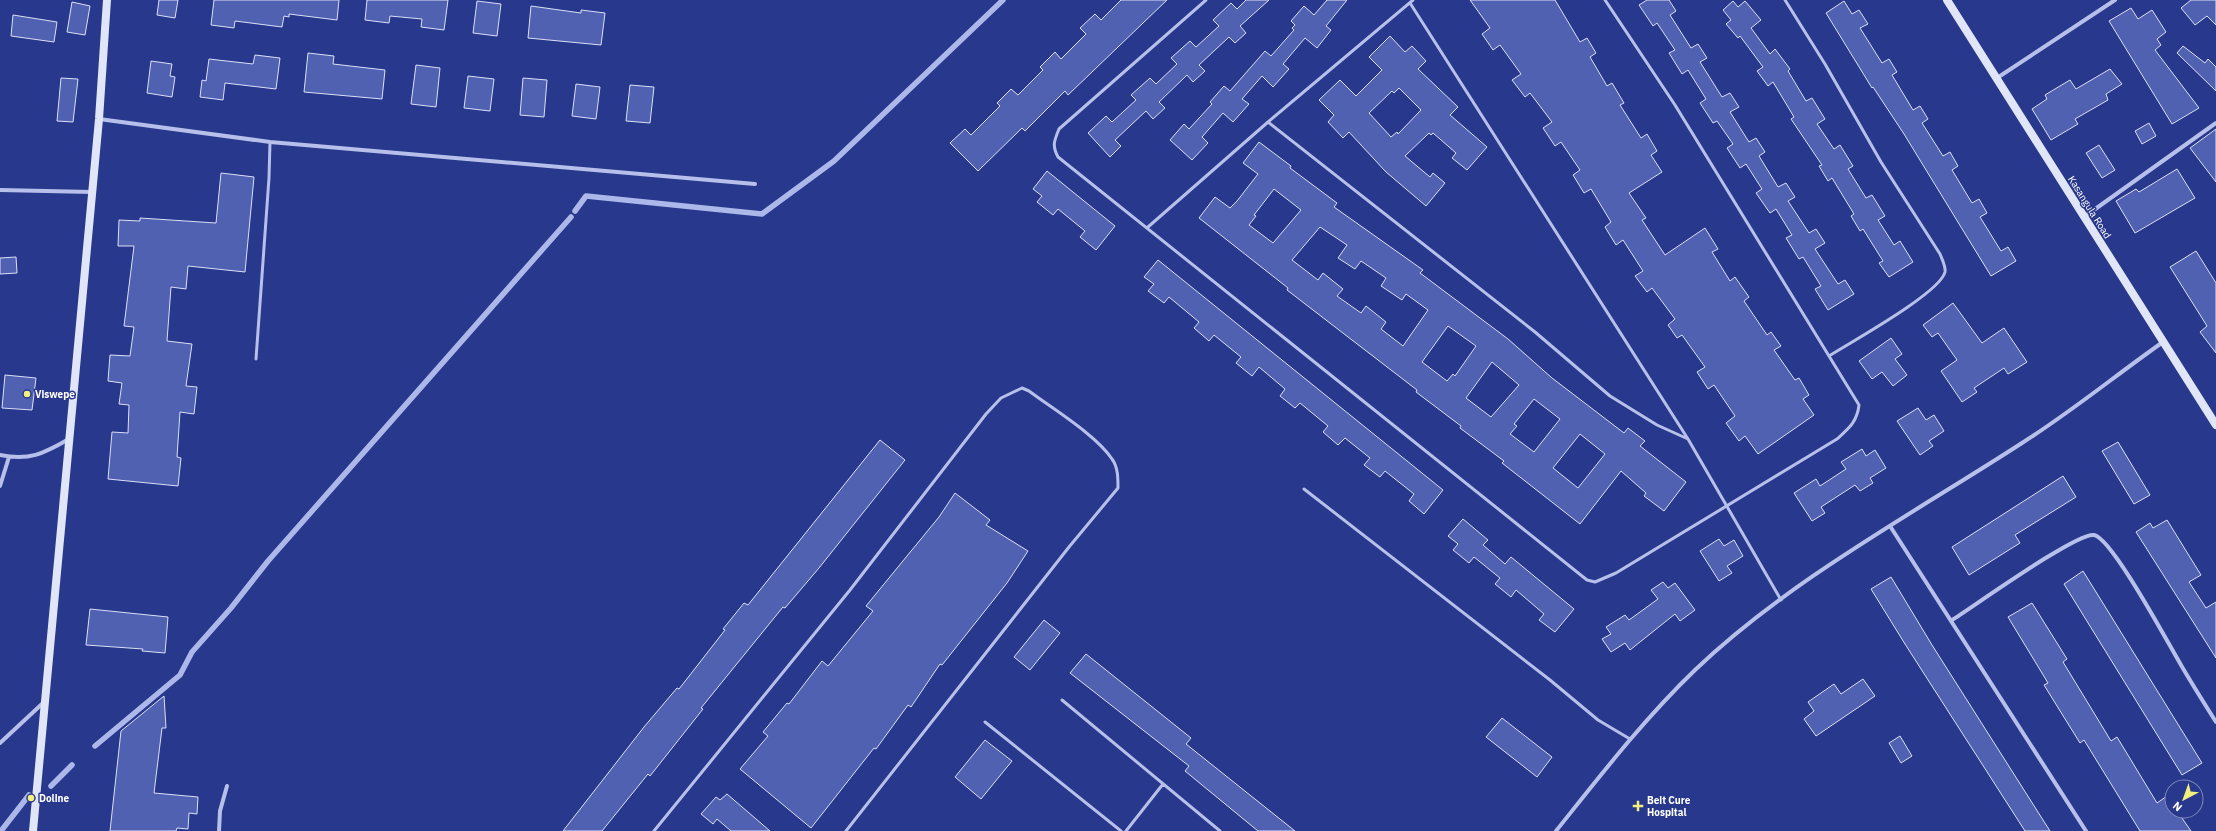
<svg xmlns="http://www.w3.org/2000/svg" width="2216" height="831" font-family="'IBM Plex Sans',sans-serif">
	<rect width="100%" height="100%" fill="#28388c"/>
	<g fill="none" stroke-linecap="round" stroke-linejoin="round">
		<!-- stream -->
		<path stroke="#acb8ea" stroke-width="5.5" d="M 575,211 L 586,196 L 762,214 L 834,161 L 1003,0
			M 95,746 L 180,675 L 192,652 L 231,608 L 268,561 L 571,217
			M 51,786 L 72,765
			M 1,831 L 29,795"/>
	</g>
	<!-- building -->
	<path fill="#5161b2" stroke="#dbe0f8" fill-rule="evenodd" d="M 159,0 L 178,0 L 175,18 L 157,15 Z
		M 214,0 L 339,0 L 337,20 L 289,14 L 289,17 L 284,16 L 282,27 L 235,21 L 234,28 L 211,25 Z
		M 367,0 L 448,0 L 444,30 L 421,27 L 422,19 L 390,16 L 389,23 L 365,20 Z
		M 1121,0 L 1167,0 L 1068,95 L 1065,91 L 1025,131 L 1022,128 L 978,171 L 950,143 L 965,129 L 971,135 L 1000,106 L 997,103 L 1011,89 L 1018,95 L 1043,70 L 1040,67 L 1055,52 L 1061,59 L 1086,34 L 1080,28 L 1095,14 L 1101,20 Z
		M 1246,0 L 1269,0 L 1240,26 L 1246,33 L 1235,43 L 1229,37 L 1199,65 L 1205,71 L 1193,82 L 1187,75 L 1159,102 L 1165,108 L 1153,119 L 1146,111 L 1115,140 L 1121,146 L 1110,157 L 1088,133 L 1106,116 L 1112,122 L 1136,100 L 1131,95 L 1150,78 L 1156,84 L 1177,64 L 1171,58 L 1190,41 L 1196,47 L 1219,26 L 1213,20 L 1231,3 L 1237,9 Z
		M 1327,0 L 1347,0 L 1326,26 L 1331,30 L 1317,48 L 1305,38 L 1283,64 L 1289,69 L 1273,87 L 1262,76 L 1242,99 L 1249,104 L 1233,122 L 1223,113 L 1202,137 L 1208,143 L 1192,160 L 1170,140 L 1184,124 L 1189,129 L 1212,104 L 1210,102 L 1224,86 L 1230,91 L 1265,51 L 1271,56 L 1294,30 L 1292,28 L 1295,25 L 1291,21 L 1304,6 L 1314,15 Z
		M 1470,0 L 1555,0 L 1580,42 L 1587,38 L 1596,53 L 1590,57 L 1607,86 L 1612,83 L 1624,103 L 1620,105 L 1641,138 L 1647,134 L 1657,151 L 1651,155 L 1662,172 L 1629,193 L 1646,218 L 1642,220 L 1665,255 L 1705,228 L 1718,249 L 1712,252 L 1730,281 L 1735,277 L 1749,297 L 1744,301 L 1767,335 L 1771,332 L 1781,346 L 1774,350 L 1795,380 L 1799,378 L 1809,395 L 1803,399 L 1814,415 L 1758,454 L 1745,436 L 1739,441 L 1726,423 L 1735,416 L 1714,385 L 1708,389 L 1697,372 L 1705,367 L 1682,335 L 1677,338 L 1668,325 L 1675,319 L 1652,288 L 1647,292 L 1635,276 L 1643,271 L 1623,240 L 1616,245 L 1605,227 L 1611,222 L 1591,189 L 1584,193 L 1573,175 L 1580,170 L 1561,142 L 1555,146 L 1543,128 L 1552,122 L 1530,93 L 1525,97 L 1512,80 L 1521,74 L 1500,45 L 1493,50 L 1482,34 L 1490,28 Z
		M 1647,0 L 1669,0 L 1676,11 L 1670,15 L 1691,48 L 1698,44 L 1707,58 L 1700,62 L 1722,97 L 1730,93 L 1739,107 L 1730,112 L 1749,142 L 1756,138 L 1765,152 L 1759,156 L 1778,187 L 1786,183 L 1795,197 L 1788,201 L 1809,233 L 1816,229 L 1825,243 L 1815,249 L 1838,284 L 1845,280 L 1854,294 L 1828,310 L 1815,289 L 1821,286 L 1803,257 L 1799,259 L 1786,238 L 1792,235 L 1776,209 L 1770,213 L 1756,193 L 1762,189 L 1746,164 L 1740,168 L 1727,148 L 1733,144 L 1717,121 L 1713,123 L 1700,103 L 1706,99 L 1688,70 L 1682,74 L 1669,53 L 1675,50 L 1657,23 L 1653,26 L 1639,5 Z
		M 2191,0 L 2216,0 L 2216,25 L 2207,16 L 2195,25 L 2181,8 Z
		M 477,1 L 501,4 L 497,36 L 473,33 Z
		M 1733,1 L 1738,7 L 1745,1 L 1761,20 L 1751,28 L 1770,54 L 1775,49 L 1790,69 L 1788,71 L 1806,101 L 1812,98 L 1825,119 L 1817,124 L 1834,149 L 1840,145 L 1853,166 L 1848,169 L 1866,198 L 1872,195 L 1885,216 L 1878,220 L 1894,245 L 1900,241 L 1913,262 L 1889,277 L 1879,263 L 1883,261 L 1863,229 L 1860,231 L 1851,216 L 1854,214 L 1832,178 L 1828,181 L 1819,166 L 1822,165 L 1791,119 L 1794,117 L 1773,82 L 1768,86 L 1757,71 L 1763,67 L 1740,36 L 1738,38 L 1726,24 L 1731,20 L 1723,10 Z
		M 1844,1 L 1852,14 L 1859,10 L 1868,24 L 1860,28 L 1882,63 L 1889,59 L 1897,72 L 1892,75 L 1913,110 L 1920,106 L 1928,119 L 1922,123 L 1943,156 L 1950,152 L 1958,166 L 1952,170 L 1972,203 L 1979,199 L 1987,213 L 1980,217 L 2001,251 L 2008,247 L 2016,261 L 1991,276 L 1904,134 L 1873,87 L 1872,88 L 1826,13 Z
		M 72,2 L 90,6 L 85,35 L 67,32 Z
		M 531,6 L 581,13 L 581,10 L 605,13 L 601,45 L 528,38 Z
		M 2131,8 L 2138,19 L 2152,10 L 2166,32 L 2157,39 L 2161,45 L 2155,50 L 2199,108 L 2172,124 L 2109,21 Z
		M 13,15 L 57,22 L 54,42 L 11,36 Z
		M 1390,36 L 1405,52 L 1412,46 L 1426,61 L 1418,69 L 1458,107 L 1450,115 L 1487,147 L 1467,170 L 1452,158 L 1456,153 L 1433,133 L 1431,135 L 1429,133 L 1405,156 L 1430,177 L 1433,173 L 1445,183 L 1426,206 L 1386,172 L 1349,132 L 1343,138 L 1328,122 L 1334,115 L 1319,100 L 1340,80 L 1356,96 L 1382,70 L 1369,57 ZM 1399,88 L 1421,110 L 1398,134 L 1397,132 L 1391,137 L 1369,113 L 1392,91 L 1394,93 Z
		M 2183,46 L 2205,63 L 2208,59 L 2216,67 L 2216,91 L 2177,53 Z
		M 308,53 L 334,56 L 333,64 L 385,70 L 382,99 L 304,92 Z
		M 255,55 L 280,58 L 276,89 L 225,83 L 223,100 L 200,97 L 202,80 L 206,81 L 209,59 L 253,64 Z
		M 151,61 L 172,64 L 170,76 L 175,77 L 172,97 L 147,93 Z
		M 416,65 L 440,68 L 436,107 L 411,104 Z
		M 2110,69 L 2122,84 L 2106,94 L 2108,100 L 2075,119 L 2078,124 L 2051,140 L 2032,109 L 2047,99 L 2045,95 L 2070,80 L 2076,89 Z
		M 468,76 L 494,79 L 490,111 L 464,108 Z
		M 61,78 L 78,79 L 73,122 L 57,121 Z
		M 523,78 L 547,80 L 544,117 L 520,115 Z
		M 576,84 L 600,87 L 596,119 L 572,116 Z
		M 630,85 L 654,87 L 650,123 L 626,121 Z
		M 2149,123 L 2156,136 L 2142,144 L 2135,131 Z
		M 2216,129 L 2216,182 L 2190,148 Z
		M 1259,142 L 1291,166 L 1290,168 L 1337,203 L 1334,207 L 1423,270 L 1420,273 L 1508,339 L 1552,378 L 1624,433 L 1628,428 L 1645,441 L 1640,446 L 1686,482 L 1664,511 L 1644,496 L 1646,493 L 1621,471 L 1580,524 L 1502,463 L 1504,461 L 1460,428 L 1461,426 L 1416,392 L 1417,390 L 1287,290 L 1288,288 L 1199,218 L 1215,197 L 1230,208 L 1237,201 L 1258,174 L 1243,163 ZM 1274,189 L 1301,210 L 1273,243 L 1249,225 L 1256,216 L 1254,215 ZM 1320,227 L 1347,245 L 1338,258 L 1355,269 L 1361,261 L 1386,278 L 1381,286 L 1402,300 L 1406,294 L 1428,310 L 1403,346 L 1381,329 L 1386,322 L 1366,306 L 1361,313 L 1337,296 L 1343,289 L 1323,273 L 1318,280 L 1292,260 ZM 1448,326 L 1476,346 L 1455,376 L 1453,374 L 1447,381 L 1422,362 ZM 1492,362 L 1519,385 L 1491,417 L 1466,398 ZM 1534,399 L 1560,419 L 1534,452 L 1510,434 L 1517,426 L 1514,424 ZM 1580,434 L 1605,454 L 1578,488 L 1553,468 Z
		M 2099,145 L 2115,170 L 2102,178 L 2086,153 Z
		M 2177,169 L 2195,198 L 2135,233 L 2116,201 L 2136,189 L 2139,192 Z
		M 1047,171 L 1115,226 L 1096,250 L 1080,237 L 1085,231 L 1058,209 L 1053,215 L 1037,202 L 1042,196 L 1033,189 Z
		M 221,173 L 254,177 L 245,272 L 188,266 L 186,289 L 171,287 L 167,341 L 192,344 L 186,386 L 197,387 L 194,414 L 180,412 L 177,457 L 181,458 L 178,486 L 108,479 L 112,432 L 128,433 L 129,405 L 119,404 L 122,383 L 108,381 L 110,355 L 130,356 L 134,327 L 124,326 L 134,246 L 118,246 L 119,220 L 140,221 L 140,218 L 216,223 Z
		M 2196,251 L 2216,283 L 2216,353 L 2200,332 L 2207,326 L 2170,267 Z
		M 16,257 L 17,273 L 0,274 L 0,258 Z
		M 1158,260 L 1443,490 L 1424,514 L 1409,501 L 1414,494 L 1385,471 L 1380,477 L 1364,465 L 1370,458 L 1345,438 L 1338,445 L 1323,432 L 1328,426 L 1300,403 L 1295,408 L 1280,396 L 1285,389 L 1259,367 L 1252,376 L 1236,363 L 1241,357 L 1214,335 L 1209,341 L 1194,328 L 1199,322 L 1169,297 L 1164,303 L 1148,291 L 1154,284 L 1144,277 Z
		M 1953,303 L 1982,343 L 2004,328 L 2027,362 L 2008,374 L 2004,368 L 1974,388 L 1977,392 L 1962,402 L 1941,371 L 1957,360 L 1938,333 L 1932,337 L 1923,325 Z
		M 1891,338 L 1902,354 L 1895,359 L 1907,375 L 1893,386 L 1882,372 L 1872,379 L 1859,361 Z
		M 5,375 L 36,378 L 32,410 L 2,408 Z
		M 1918,408 L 1926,420 L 1934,415 L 1944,431 L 1929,441 L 1933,446 L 1920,455 L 1897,421 Z
		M 880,440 L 905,460 L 819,568 L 785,608 L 783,607 L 701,708 L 703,709 L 650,776 L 648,774 L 602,831 L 563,831 L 644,727 L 677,688 L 679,689 L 725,630 L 723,629 L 744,603 L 748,605 Z
		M 2118,442 L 2150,495 L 2134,504 L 2102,451 Z
		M 1862,449 L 1866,456 L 1875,450 L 1886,468 L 1870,478 L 1873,483 L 1860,491 L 1855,485 L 1821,507 L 1825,513 L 1812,521 L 1794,493 L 1816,479 L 1820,486 L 1846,469 L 1841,462 Z
		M 2063,476 L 2076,497 L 2015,535 L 2020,543 L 1969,575 L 1952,547 Z
		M 955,493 L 990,520 L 986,525 L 1028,551 L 1007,583 L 942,665 L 940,664 L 911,707 L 908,705 L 876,749 L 874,748 L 811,828 L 740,769 L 768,736 L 763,732 L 787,703 L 789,704 L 822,661 L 828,666 L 873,611 L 866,606 L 939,517 Z
		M 1463,519 L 1488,540 L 1483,545 L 1505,564 L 1511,557 L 1574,609 L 1555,632 L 1539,620 L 1544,614 L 1516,590 L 1511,597 L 1495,584 L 1500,578 L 1474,557 L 1469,563 L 1453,550 L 1458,544 L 1448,536 Z
		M 2167,520 L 2201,575 L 2189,582 L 2206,608 L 2216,602 L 2216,658 L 2136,532 L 2150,523 L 2153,528 Z
		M 1719,539 L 1724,546 L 1734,540 L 1743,556 L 1727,566 L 1732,573 L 1719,581 L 1700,551 Z
		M 2083,571 L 2202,763 L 2182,775 L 2064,584 Z
		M 1891,577 L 1932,645 L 2050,831 L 2025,831 L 1905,644 L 1871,589 Z
		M 1663,582 L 1668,588 L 1675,583 L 1695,610 L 1680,621 L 1675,614 L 1630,650 L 1625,643 L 1611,652 L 1602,639 L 1611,634 L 1606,627 L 1625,615 L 1629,620 L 1658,599 L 1651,590 Z
		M 2032,603 L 2067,659 L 2063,662 L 2111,741 L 2117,737 L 2157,803 L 2167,796 L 2172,803 L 2172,811 L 2177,811 L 2191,831 L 2140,831 L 2084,740 L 2080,743 L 2044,685 L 2048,683 L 2008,617 Z
		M 90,609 L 168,617 L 165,653 L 142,651 L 143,649 L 86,645 Z
		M 1044,620 L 1060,633 L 1030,670 L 1014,657 Z
		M 1086,654 L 1191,738 L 1186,744 L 1295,831 L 1258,831 L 1185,771 L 1189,766 L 1070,673 Z
		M 1863,679 L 1875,696 L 1816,736 L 1804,719 L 1814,711 L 1808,702 L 1834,684 L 1841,694 Z
		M 164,696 L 166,728 L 162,728 L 154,793 L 198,797 L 197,814 L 189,813 L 188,829 L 177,828 L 176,831 L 110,831 L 121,731 Z
		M 1502,718 L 1552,757 L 1537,777 L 1486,737 Z
		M 1900,736 L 1912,756 L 1901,763 L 1889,743 Z
		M 985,740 L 1012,761 L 981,799 L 955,777 Z
		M 727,794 L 770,831 L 731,831 L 717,819 L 713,824 L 701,814 L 716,797 L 720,800 Z"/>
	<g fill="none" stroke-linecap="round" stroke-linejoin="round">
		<!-- lane -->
		<path stroke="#b7c0ea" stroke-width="3" d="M 1206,0 L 1059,129 C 1054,141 1052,146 1058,157 L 1587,580 L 1595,582 L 1616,573 L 1837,439 C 1849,428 1857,422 1859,405 L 1675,105 L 1605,0
			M 1785,0 L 1825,64 L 1881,162 L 1940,254 C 1942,259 1946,267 1945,272 C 1940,293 1851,342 1829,356
			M 1410,3 L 1688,439 L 1781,600
			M 1268,122 L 1535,332 L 1610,396 L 1657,425 L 1688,439
			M 1148,227 L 1268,122 L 1413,0
			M 256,359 L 269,178 L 270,142
			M 1304,489 L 1550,680 L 1598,720 L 1630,739
			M 1062,700 L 1220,831
			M 985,722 L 1121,831
			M 654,831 L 850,590 L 986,414 L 1001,398 L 1022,388 L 1029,391 C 1053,409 1096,435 1112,459 C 1118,467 1118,478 1118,488 L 1069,547 L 846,831
			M 1126,831 L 1163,784"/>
		<!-- street -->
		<path stroke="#b7c0ea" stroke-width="4" d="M 1997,78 L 2115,0
			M 99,119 L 270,142 L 755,184
			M 0,190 L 92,192
			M 2084,217 L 2216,123
			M 0,455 C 29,461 43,454 69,439
			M 0,486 L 9,457
			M 1890,526 L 2086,831
			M 1952,620 C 1973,607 2077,532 2094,535 C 2112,538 2169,645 2181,665 C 2192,684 2204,703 2216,722
			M 0,743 L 43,703
			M 219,831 L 220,811 L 227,786
			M 1556,831 C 1600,776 1644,719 1695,670 C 1788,581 1914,513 2022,443 C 2071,412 2116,375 2163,342"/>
		<!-- secondary -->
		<path stroke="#e1e5f8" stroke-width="8" d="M 1947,0 L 2216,425
			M 33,831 L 99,119 L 107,0"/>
	</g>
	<!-- markers -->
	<g fill="#f2f07d" stroke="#28388c" stroke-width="1.5">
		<circle cx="27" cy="394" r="4"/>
		<circle cx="31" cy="798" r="4"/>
		<path d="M1636 800h4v4h4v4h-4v4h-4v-4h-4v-4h4z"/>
	</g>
	<g text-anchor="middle" stroke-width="3" stroke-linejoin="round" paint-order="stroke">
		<!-- street labels -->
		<g font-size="10" fill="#fff" stroke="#28388c">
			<text transform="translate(2090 207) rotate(58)" y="4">Kasangula Road</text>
		</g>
		<!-- poi labels -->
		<g font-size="10" font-weight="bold" fill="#fff" stroke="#28388c" text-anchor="start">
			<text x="35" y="398">Viswepe</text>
			<text x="39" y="802">Doline</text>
			<text x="1647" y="804">Beit Cure<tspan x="1647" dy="12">Hospital</tspan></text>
		</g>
	</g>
	<!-- north arrow -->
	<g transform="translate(2184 799) rotate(221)"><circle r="19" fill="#28388c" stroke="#7e88ba"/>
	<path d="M0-3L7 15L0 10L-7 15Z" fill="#f2f07d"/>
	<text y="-6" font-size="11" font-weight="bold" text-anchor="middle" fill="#ffffff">N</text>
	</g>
</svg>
